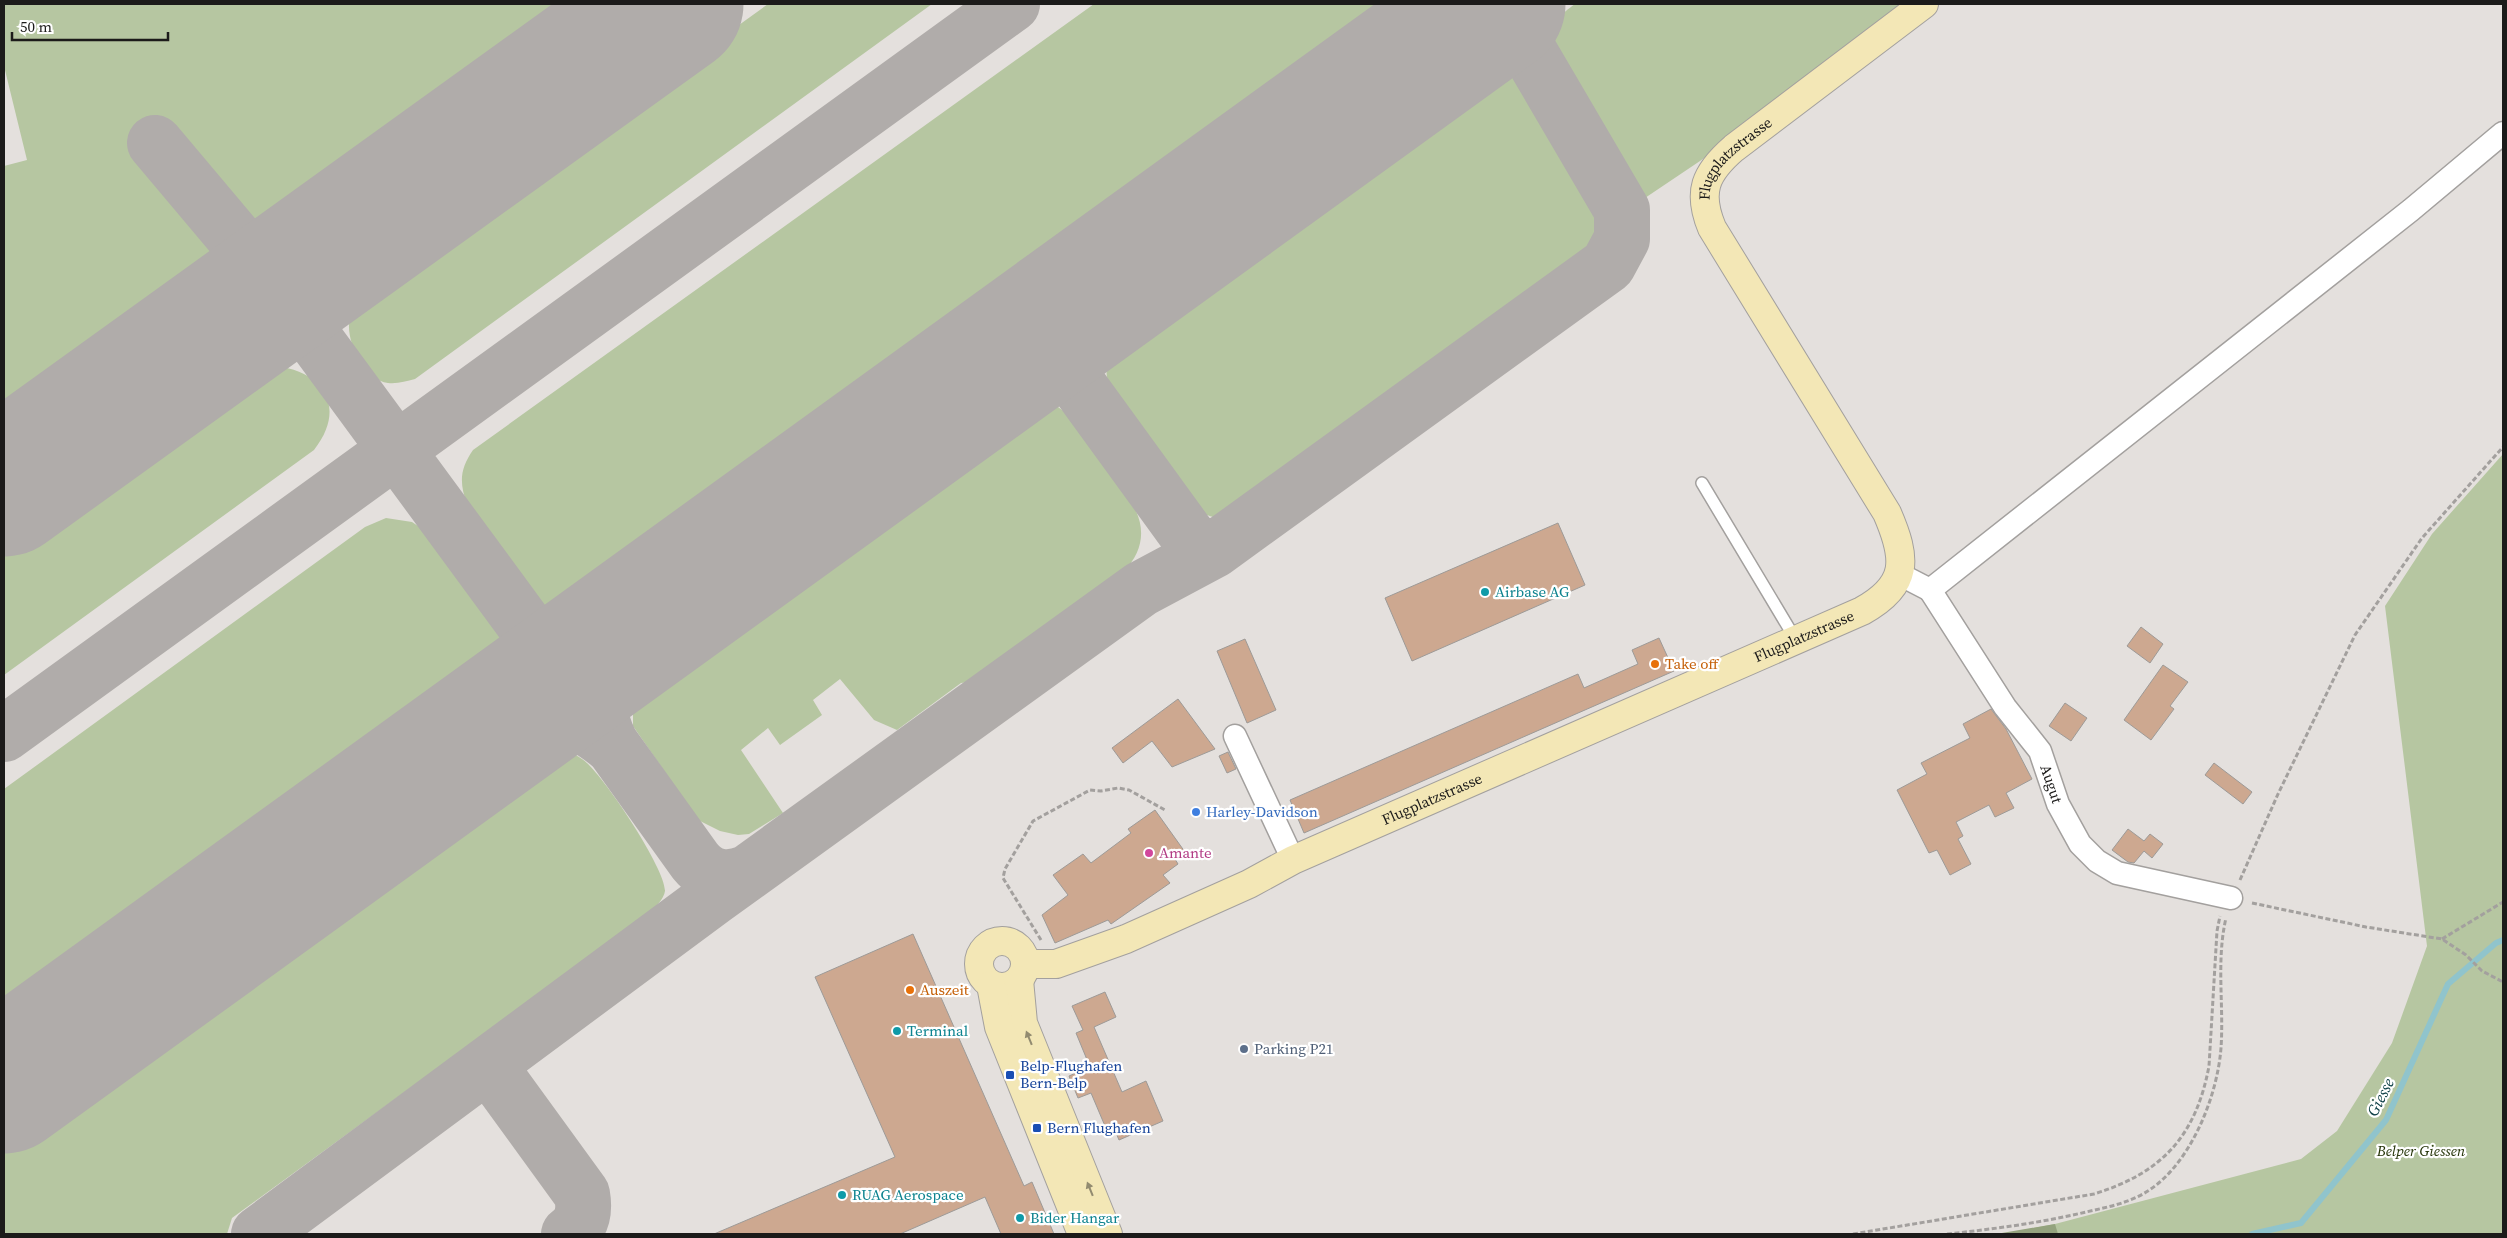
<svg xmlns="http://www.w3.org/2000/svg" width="2507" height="1238" font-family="'Source Serif 4',serif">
	<rect width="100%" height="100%" fill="#e4e0dd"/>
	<!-- green -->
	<path fill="#b6c6a1" d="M 4,4 L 607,4 L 4,440 L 4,166 L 27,160 L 4,66 Z
		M 768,4 L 932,4 L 415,379 C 406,381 398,384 388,383 C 366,380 348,346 349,325 C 350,313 358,304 365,294 Z
		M 1094,4 L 1410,4 L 554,624 L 467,504 C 459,482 460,469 473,450 Z
		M 1575,4 L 1911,4 L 1700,161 L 1642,200 L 1550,45 C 1547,26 1560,15 1575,4 Z
		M 1493,73 C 1502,73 1511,73 1519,78 C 1537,90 1600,193 1605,216 C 1609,231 1606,243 1598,256 L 1499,331 L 1240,517 C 1225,521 1207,518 1195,508 L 1110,390 C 1101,363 1110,344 1129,325 L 1460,87 L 1476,77 Z
		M 269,366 C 321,367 349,406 314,450 L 4,675 L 4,556 L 249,377 Z
		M 1033,401 L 1054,404 L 1070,416 L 1136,511 C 1146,533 1141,554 1124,571 L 970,682 L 961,683 L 897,730 L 874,720 L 840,679 L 813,700 L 822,715 L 780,745 L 768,728 L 741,750 L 783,813 L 749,834 L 738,835 L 720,831 L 698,820 L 633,726 L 633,695 L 638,687 L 653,672 L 1009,413 Z
		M 2503,454 L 2503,1234 L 2002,1234 L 2055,1224 L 2301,1159 L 2337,1131 L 2392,1043 L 2427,946 L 2385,606 L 2432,534 Z
		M 386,518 L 412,522 L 427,532 L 499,635 L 509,656 L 4,1023 L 4,789 L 365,527 Z
		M 549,751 C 561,752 572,751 582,759 C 601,771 666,869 665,891 C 664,899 655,907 650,913 L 232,1218 L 227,1234 L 4,1234 L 4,1142 L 540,755 Z"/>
	<!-- forest -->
	<path fill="#94a37e" d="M 2055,1224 L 2058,1234 L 1996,1234 Z"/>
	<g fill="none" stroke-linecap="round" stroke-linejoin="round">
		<!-- stream -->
		<path stroke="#90c4cc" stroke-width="6" d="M 2252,1234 L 2301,1223 L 2386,1120 L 2448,984 L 2496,943 L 2503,940"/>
		<!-- taxiway -->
		<path stroke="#b0acaa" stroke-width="56" d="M 1435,51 C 1468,28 1499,22 1530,53
			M 155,143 L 278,289 L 561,674 L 695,861 C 709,878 726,881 747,873
			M 1092,296 C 1062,331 1058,344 1079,386 L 1188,536 C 1200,548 1211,550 1225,542
			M 980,377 C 1012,360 1055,351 1079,386
			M 4,734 L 1012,4
			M 485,735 C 535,707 567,708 612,746
			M 611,744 C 587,698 603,662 635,627
			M 478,1072 L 487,1073 L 497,1077 L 582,1194 C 585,1211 583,1224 569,1234
			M 259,1234 L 714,897 L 1141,589 L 1214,550 L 1608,265 L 1622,239 L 1622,210 L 1530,53 L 1521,26 L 1523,4"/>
		<!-- runway -->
		<path stroke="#b0acaa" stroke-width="141" d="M 4,486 L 673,4
			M 4,1083 L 1495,4"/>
	</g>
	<!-- building -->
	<path fill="#cda890" stroke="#9d9a97" d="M 1558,523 L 1585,585 L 1412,661 L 1385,598 Z
		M 2141,627 L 2163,644 L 2150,663 L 2127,646 Z
		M 1659,638 L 1674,671 L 1304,833 L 1290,800 L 1578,674 L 1584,688 L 1638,664 L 1632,650 Z
		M 1245,639 L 1276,710 L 1247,723 L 1217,651 Z
		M 2163,665 L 2188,682 L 2170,706 L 2174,709 L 2151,740 L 2124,720 Z
		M 1178,699 L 1215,749 L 1172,767 L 1152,741 L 1123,763 L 1112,748 Z
		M 2065,703 L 2087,718 L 2071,741 L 2049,726 Z
		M 1991,709 L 2006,729 L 2032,779 L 2006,793 L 2014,808 L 1995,817 L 1989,805 L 1956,822 L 1963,836 L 1958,839 L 1971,864 L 1950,875 L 1937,850 L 1929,853 L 1897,790 L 1927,774 L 1921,763 L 1970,738 L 1963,724 Z
		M 1228,752 L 1236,769 L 1227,773 L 1219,756 Z
		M 2214,763 L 2252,792 L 2243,804 L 2205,775 Z
		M 1155,810 L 1185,852 L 1175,859 L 1178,864 L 1163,875 L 1170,883 L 1111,924 L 1108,920 L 1055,943 L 1042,915 L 1068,895 L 1053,875 L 1083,854 L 1091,863 L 1131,833 L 1128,829 Z
		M 2128,829 L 2144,841 L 2150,834 L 2163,844 L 2152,858 L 2144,851 L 2134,863 L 2128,862 L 2112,850 Z
		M 913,934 L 1024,1186 L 1032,1182 L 1054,1234 L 1001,1234 L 985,1197 L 900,1234 L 714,1234 L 895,1157 L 815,977 Z
		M 1105,992 L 1116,1017 L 1094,1027 L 1122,1092 L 1146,1081 L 1163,1121 L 1119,1140 L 1112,1123 L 1105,1126 L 1091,1093 L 1078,1098 L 1069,1076 L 1090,1067 L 1076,1033 L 1083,1030 L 1072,1006 Z"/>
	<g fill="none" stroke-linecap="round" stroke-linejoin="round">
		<!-- lane casing -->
		<g stroke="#a3a09e" stroke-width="14">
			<path id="lane" d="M 1702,483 L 1796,640"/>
		</g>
		<!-- street casing -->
		<g stroke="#a3a09e" stroke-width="25">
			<g id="street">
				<path d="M 1899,574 L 1930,590 L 2411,210 L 2503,133"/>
				<path id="s1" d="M 1930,590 L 2005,707 L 2040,751 L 2058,804 L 2080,844 L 2097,861 L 2117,873 L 2231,898"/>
				<path d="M 1235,736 L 1293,860"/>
			</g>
		</g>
		<!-- secondary casing -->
		<g stroke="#a3a09e" stroke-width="30">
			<g id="secondary">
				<circle cx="1002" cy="964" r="23"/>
				<path id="s2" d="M 1025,964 L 1056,964 L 1126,939 L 1249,884 L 1293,860 L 1862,611 C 1909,585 1907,559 1887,513 L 1712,228 C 1697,192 1705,173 1734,148 L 1924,4"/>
				<path d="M 1019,980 L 1023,1023 L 1108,1234"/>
				<path d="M 991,985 L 999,1027 L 1082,1234"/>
			</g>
		</g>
		<!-- path -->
		<path stroke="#a3a09e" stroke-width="3" stroke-dasharray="5 2.5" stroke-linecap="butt" d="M 2240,880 L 2278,794 L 2355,635 L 2422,538 L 2503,447
			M 2252,903 L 2366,927 L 2442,939 L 2466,955 L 2482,971 L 2503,982
			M 2442,939 L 2503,902
			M 1041,940 L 1003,878 L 1005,869 L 1033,821 L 1090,790 L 1101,791 L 1118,788 L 1129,790 L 1165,810
			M 1853,1234 L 2094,1194 C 2162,1173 2196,1136 2209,1066 L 2217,931 L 2220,916
			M 1947,1234 C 1994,1229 2040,1223 2086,1212 C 2103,1208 2120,1205 2137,1197 C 2187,1174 2217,1100 2221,1048 C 2224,1005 2216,961 2226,918"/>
		<!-- lane -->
		<use href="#lane" stroke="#fff" stroke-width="11"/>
		<!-- street -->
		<use href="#street" stroke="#fff" stroke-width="22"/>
		<!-- secondary -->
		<use href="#secondary" stroke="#f3e7b6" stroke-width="28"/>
	</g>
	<!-- one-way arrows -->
	<defs><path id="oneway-solid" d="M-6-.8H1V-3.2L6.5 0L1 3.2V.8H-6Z" transform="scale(1.25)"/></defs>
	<g fill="#928b70">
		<use href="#oneway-solid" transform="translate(1029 1038) rotate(-112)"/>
		<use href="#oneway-solid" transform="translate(1090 1189) rotate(-112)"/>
	</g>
	<!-- markers -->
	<g fill="#0f9aa8" stroke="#fff" stroke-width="2">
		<circle cx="1485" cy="592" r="5"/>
		<circle cx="897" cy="1031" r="5"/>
		<circle cx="842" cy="1195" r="5"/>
		<circle cx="1020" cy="1218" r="5"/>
	</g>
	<g fill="#e8710a" stroke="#fff" stroke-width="2">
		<circle cx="1655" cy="664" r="5"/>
		<circle cx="910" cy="990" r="5"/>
	</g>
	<circle fill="#3f7fe0" stroke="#fff" stroke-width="2" cx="1196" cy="812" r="5"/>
	<circle fill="#d1479c" stroke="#fff" stroke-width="2" cx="1149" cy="853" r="5"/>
	<circle fill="#5c6f8a" stroke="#fff" stroke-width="2" cx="1244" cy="1049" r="5"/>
	<g fill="#1a4fb4" stroke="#fff" stroke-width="2">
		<rect x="1005" y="1070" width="10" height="10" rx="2.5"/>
		<rect x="1032" y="1123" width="10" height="10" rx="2.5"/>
	</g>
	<g text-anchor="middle" stroke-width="4.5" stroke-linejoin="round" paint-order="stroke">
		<!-- street labels -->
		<g font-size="15" fill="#1c1b1a" stroke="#fff">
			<text dy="5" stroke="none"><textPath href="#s2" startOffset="1445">Flugplatzstrasse</textPath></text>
			<text dy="5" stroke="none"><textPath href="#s2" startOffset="848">Flugplatzstrasse</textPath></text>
			<text dy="5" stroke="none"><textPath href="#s1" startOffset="230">Augut</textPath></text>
			<text dy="5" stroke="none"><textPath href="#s2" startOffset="442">Flugplatzstrasse</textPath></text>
		</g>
		<!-- culture labels -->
		<g font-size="15" fill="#0d838f" stroke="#fff" text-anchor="start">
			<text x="1495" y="597">Airbase AG</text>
			<text x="907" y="1036">Terminal</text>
			<text x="852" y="1200">RUAG Aerospace</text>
			<text x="1030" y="1223">Bider Hangar</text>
		</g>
		<!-- food labels -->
		<g font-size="15" fill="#c56008" stroke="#fff" text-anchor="start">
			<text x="1665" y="669">Take off</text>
			<text x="920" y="995">Auszeit</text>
		</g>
		<!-- shop labels -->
		<g font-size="15" fill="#366cbe" stroke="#fff" text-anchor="start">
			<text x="1206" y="817">Harley-Davidson</text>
		</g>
		<!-- hotel labels -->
		<g font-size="15" fill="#b23c85" stroke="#fff" text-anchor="start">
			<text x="1159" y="858">Amante</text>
		</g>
		<!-- service labels -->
		<g font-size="15" fill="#4e5e75" stroke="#fff" text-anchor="start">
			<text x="1254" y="1054">Parking P21</text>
		</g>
		<!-- transit labels -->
		<g font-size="15" fill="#164399" stroke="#fff" text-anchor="start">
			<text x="1020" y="1071">Belp-Flughafen<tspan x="1020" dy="17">Bern-Belp</tspan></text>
			<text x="1047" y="1133">Bern Flughafen</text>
		</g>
		<!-- park labels -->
		<g font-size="15" font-style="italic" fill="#243307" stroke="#fff">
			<text x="2421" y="1156">Belper Giessen</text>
		</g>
		<!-- water labels -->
		<g font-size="16" font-style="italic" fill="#0f4046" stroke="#fff">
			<text transform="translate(2380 1097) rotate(-63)" y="6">Giesse</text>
		</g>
	</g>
	<!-- border -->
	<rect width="2507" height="1238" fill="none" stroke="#1c1b1a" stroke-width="10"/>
	<!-- scale -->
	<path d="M12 32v8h156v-8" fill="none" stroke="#1c1b1a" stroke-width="2.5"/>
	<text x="20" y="32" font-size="15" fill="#1c1b1a" stroke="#ffffff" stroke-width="4" paint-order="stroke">50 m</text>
</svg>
